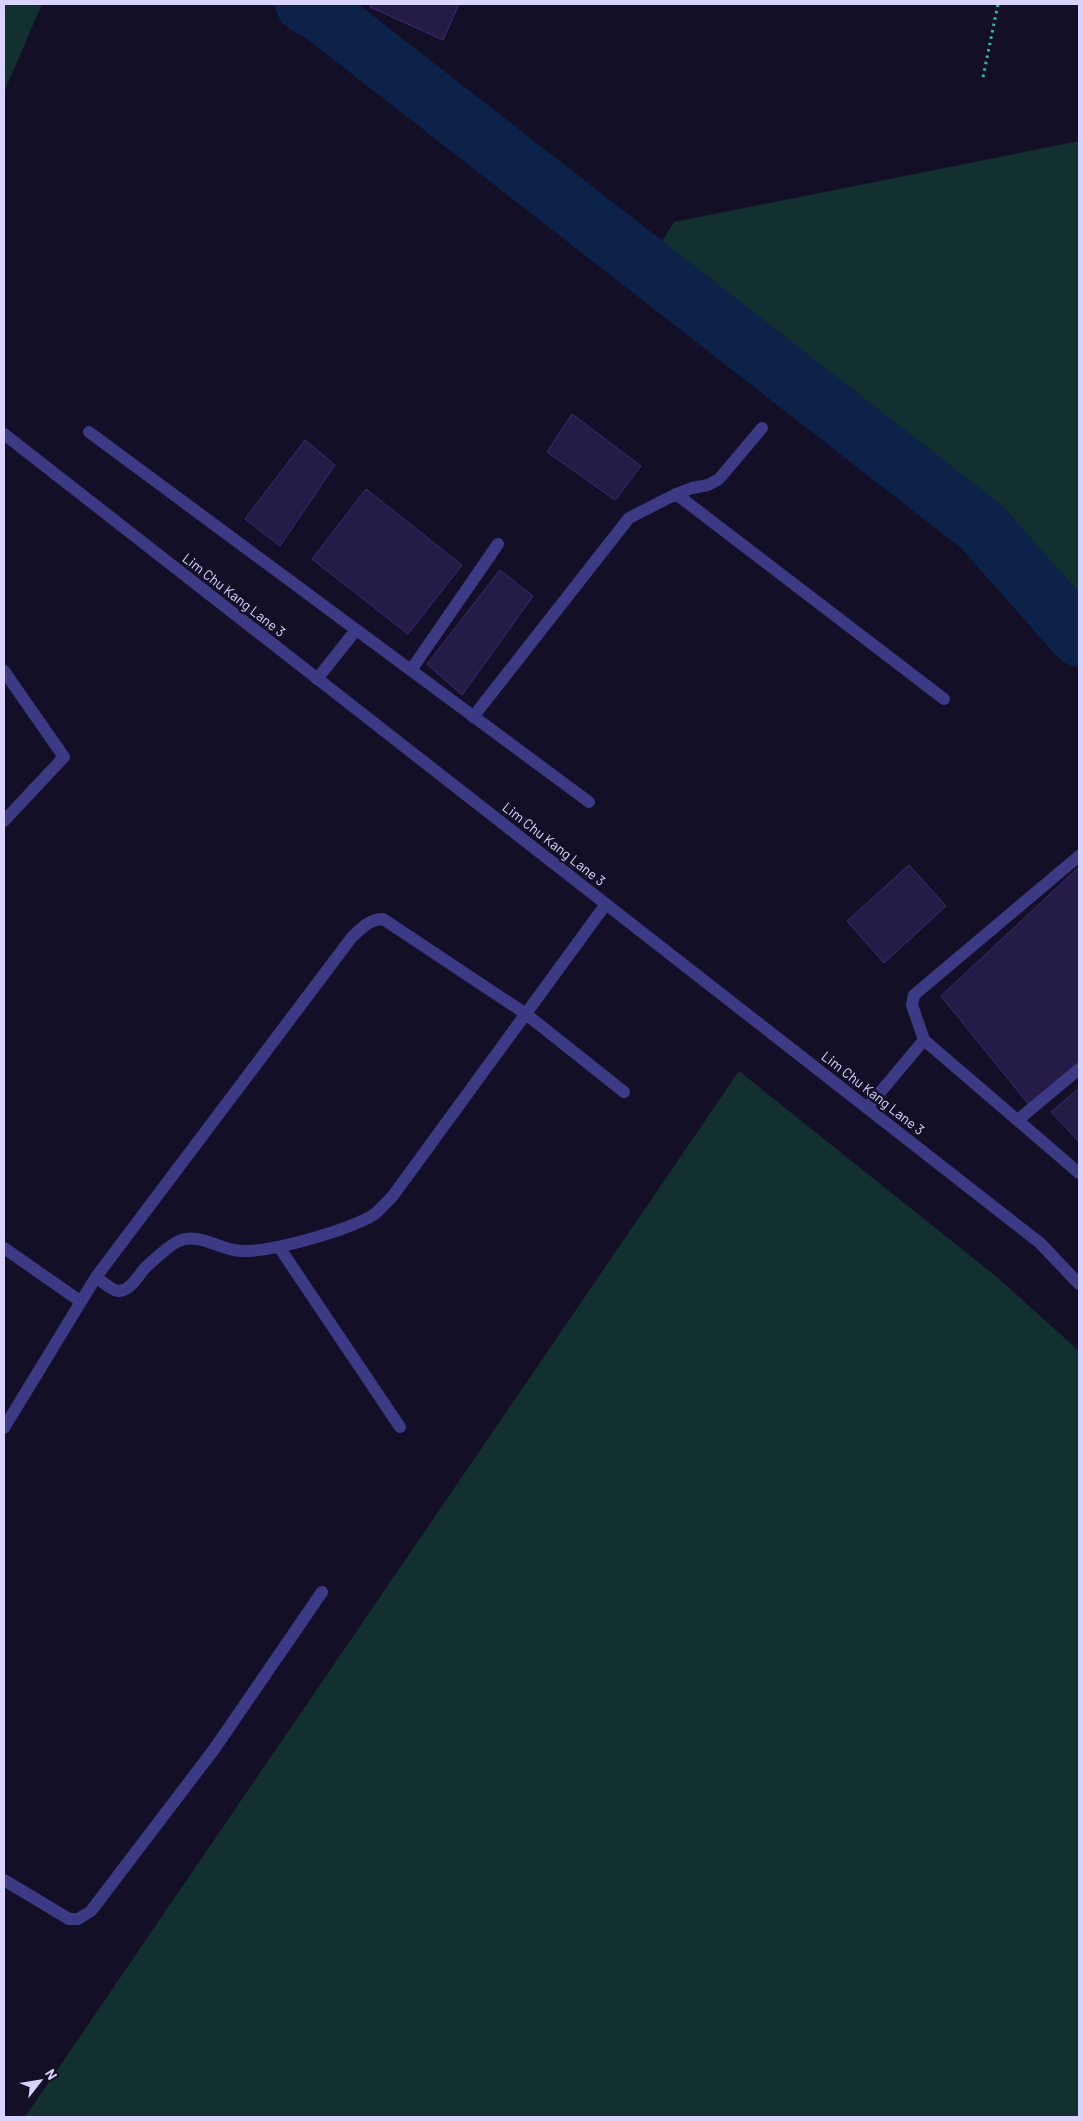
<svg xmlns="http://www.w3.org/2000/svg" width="1083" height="2121" font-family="Barlow,sans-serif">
	<rect width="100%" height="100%" fill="#130f26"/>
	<!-- green -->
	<path fill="#12302f" d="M 4,4 L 42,4 L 4,92 Z
		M 1079,141 L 1079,596 L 1008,518 L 661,243 L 674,222 Z
		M 739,1071 L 998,1278 L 1079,1351 L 1079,2117 L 25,2117 Z"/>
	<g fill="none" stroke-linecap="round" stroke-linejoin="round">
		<!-- river -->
		<path stroke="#0c2248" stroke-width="59" d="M 305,4 L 319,11 L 982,527 L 1079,637"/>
	</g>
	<!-- building -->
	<path fill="#241b47" stroke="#3b2d73" d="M 371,4 L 459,4 L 443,40 L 370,7 Z
		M 572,414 L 641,466 L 615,500 L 547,452 Z
		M 305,440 L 335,465 L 280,546 L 245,519 Z
		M 366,489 L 462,565 L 408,634 L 312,559 Z
		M 500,570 L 533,596 L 462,695 L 427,664 Z
		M 909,865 L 946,906 L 884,963 L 847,921 Z
		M 1079,867 L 1079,1062 L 1030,1106 L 941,996 Z
		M 1079,1088 L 1079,1142 L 1051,1112 Z"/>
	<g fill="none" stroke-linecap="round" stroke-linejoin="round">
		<!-- path -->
		<path stroke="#2fb8b0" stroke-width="3" stroke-dasharray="2.5 4" stroke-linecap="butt" d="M 983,77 L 998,4"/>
		<!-- lane -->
		<path stroke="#3d3a85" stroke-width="12" d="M 89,432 L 589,802
			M 676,494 L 944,699
			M 411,670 L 498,544
			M 4,671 L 64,757 L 4,821
			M 317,679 L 356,630
			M 473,717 L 629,518 L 676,494 L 692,488 L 708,485 L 719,479 L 762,428
			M 1079,856 L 914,995 L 912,1005 L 924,1040 L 1079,1173
			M 867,1108 L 924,1040
			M 1018,1120 L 1079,1069
			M 279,1247 L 400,1427
			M 4,1248 L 80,1301
			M 96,1277 C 102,1281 111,1290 118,1291 C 131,1291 138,1275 146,1267 C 154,1260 169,1245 179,1241 C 196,1233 217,1247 234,1250 C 263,1256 343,1231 370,1217 C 378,1213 385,1203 392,1197 L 606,904
			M 4,1428 L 96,1277 L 352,937 C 362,928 370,919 383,919 L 526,1014 L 624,1092
			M 4,1880 L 69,1919 L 78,1919 L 91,1911 L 215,1748 L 322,1592"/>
		<!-- street -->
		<path stroke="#3d3a85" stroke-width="12" d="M 4,434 L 1040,1243 L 1079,1284"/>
	</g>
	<g text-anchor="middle" stroke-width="5" stroke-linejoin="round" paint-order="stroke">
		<!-- street labels -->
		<g font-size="14" fill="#d9d4ff" stroke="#130f26">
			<text transform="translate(234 595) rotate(38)" y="5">Lim Chu Kang Lane 3</text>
			<text transform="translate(554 844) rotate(38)" y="5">Lim Chu Kang Lane 3</text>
			<text transform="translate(873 1093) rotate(38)" y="5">Lim Chu Kang Lane 3</text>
		</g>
	</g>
	<!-- border -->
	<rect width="1083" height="2121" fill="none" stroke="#d9d4ff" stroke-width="10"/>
	<!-- north arrow -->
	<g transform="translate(40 2081) rotate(59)" stroke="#130f26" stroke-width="4" paint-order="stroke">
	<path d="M0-4L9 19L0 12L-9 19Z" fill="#d9d4ff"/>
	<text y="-8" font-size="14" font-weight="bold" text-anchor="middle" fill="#d9d4ff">N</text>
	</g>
</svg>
